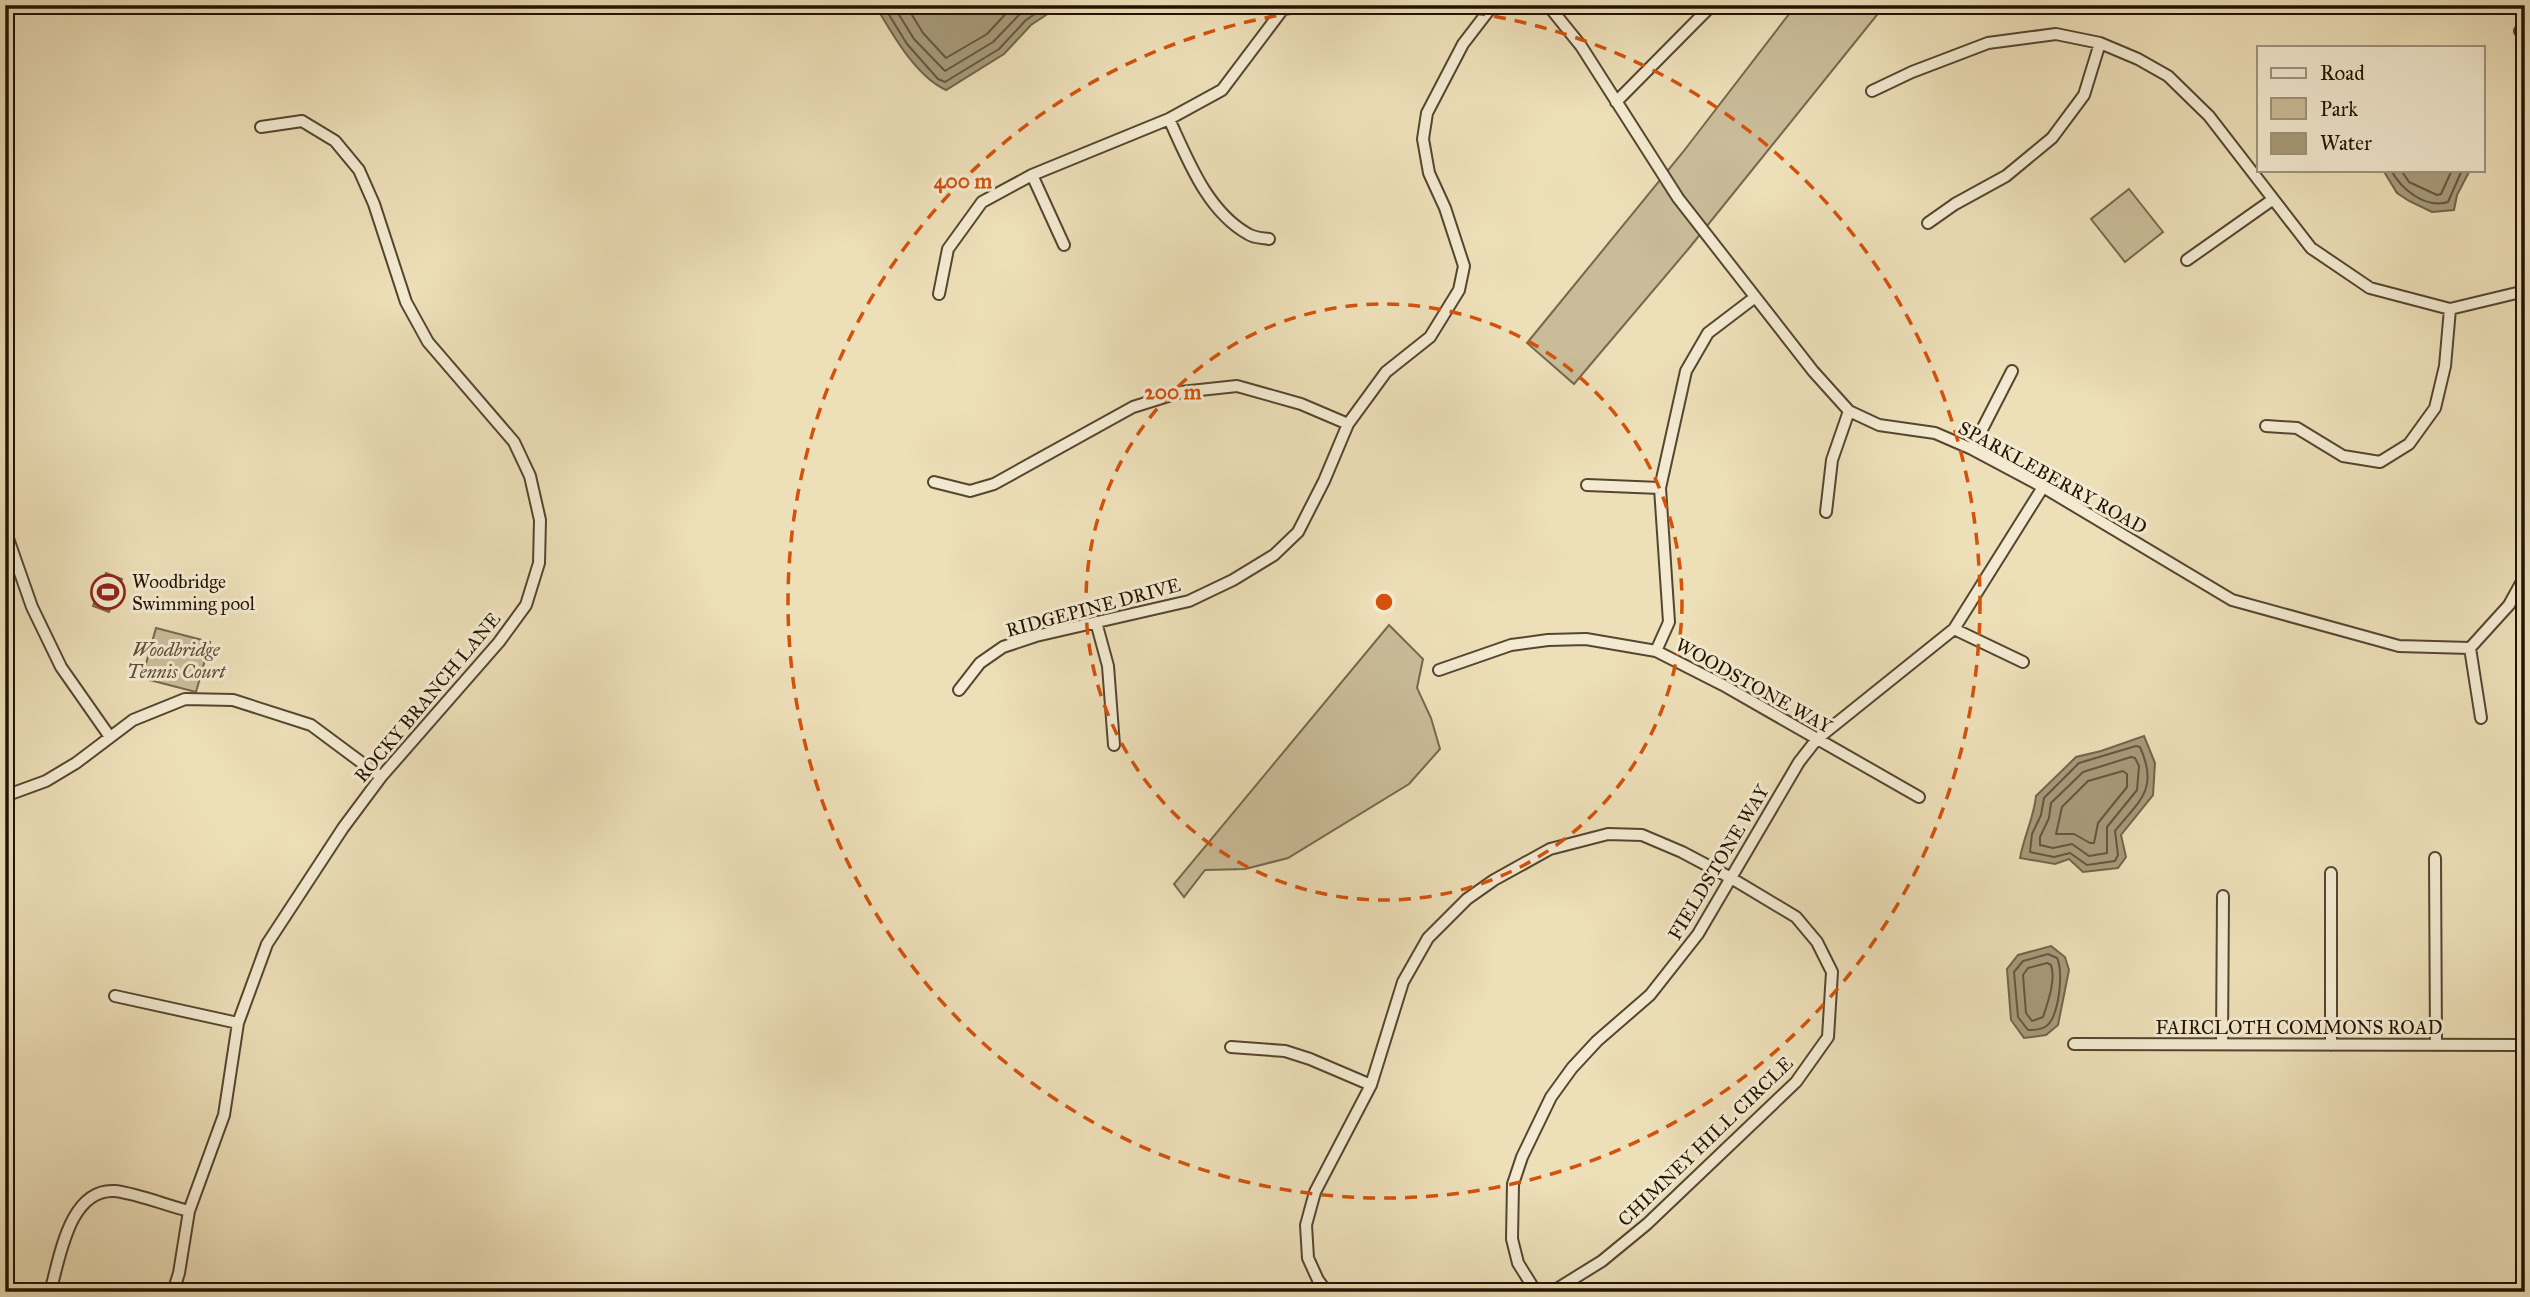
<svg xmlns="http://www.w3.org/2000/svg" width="2530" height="1297" font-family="'IM FELL Great Primer',serif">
	<rect width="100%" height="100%" fill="#eddfb8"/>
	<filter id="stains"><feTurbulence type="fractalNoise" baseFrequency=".00286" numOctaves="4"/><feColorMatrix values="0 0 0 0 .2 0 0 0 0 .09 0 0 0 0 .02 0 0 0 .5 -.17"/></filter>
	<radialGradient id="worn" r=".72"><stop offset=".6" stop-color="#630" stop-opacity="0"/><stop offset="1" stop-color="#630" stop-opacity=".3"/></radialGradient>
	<!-- green -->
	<path fill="#cabc99" stroke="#76684d" stroke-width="2" d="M 1796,5 L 1885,5 L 1690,247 L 1574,384 L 1527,343 L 1683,152 Z
		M 2129,189 L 2163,232 L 2125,262 L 2091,219 Z
		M 1389,625 L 1423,659 L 1417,688 L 1431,718 L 1440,749 L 1409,784 L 1288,858 L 1245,869 L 1205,870 L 1184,897 L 1174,884 Z
		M 156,628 L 210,642 L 196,692 L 142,678 Z"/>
	<!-- water -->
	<path fill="#a89a7a" stroke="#72644a" stroke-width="2" d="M 875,5 L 1061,5 L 1031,25 L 1004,54 L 946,90 C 915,76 892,33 875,5 Z
		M 2383,170 L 2470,170 L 2457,195 L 2454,210 L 2432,212 L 2409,201 L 2397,193 Z
		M 106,573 L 122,579 L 109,612 L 93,606 Z
		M 2144,736 L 2155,763 L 2153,795 L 2121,835 L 2126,857 L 2118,868 L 2083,872 L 2069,859 L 2055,864 L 2020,858 C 2024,836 2034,817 2036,796 L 2076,757 L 2101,751 Z
		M 2051,946 L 2065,957 L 2069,970 L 2058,1025 L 2046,1035 L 2024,1038 L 2011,1020 L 2007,969 L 2018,955 Z"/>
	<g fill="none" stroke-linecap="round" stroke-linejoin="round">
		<!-- shore -->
		<path stroke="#65563e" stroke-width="2" d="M 883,5 L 907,44 L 938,79 L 945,82 L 999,49 L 1026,20 L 1048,5
			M 893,5 L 914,39 L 945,71 L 993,42 L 1020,14 L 1033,5
			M 906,5 L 923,33 L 946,58 L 987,34 L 1014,5
			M 2391,170 C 2401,189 2425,209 2448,202 L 2462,170
			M 2401,170 L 2409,182 L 2437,195 L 2441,194 L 2452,170
			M 2136,746 L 2140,747 C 2159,789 2140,800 2115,831 L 2118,855 L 2115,861 L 2087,865 L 2070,853 L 2054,857 L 2030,852 L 2032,834 L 2041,815 L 2044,798 L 2079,763 Z
			M 2131,757 L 2135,758 L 2139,766 L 2137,790 L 2107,827 L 2107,853 L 2089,856 L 2072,844 L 2053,848 L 2040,845 L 2040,837 L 2049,818 L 2051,803 L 2083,772 Z
			M 2123,771 L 2127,774 L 2127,787 L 2098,823 L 2094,843 L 2090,843 L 2074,834 L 2056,834 L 2062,807 L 2088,781 Z
			M 2048,954 L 2057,958 C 2064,971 2059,1019 2045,1027 C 2040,1030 2033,1030 2028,1030 L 2018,1017 L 2014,972 L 2023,961 Z
			M 2047,963 L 2051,965 C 2056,980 2048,1002 2043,1017 L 2032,1021 L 2026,1013 L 2023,975 L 2028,968 Z"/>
		<!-- minor casing -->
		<g stroke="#55462f" stroke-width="14">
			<path id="minor" d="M 1548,5 L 1581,46 L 1678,198 L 1813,371 L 1849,411 L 1879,425 L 1935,433 L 1972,449 L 2043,487 L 2232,600 L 2399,646 L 2470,648
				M 2520,31 L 2525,34
				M 1872,91 L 1912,72 L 1988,43 L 2056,34 L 2100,43 L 2138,59 L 2168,76 L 2209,116 L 2311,248 L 2370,288 L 2450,309 L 2525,291
				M 1616,102 L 1712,5
				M 1169,119 C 1188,160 1207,211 1248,234 C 1254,238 1263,238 1269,239
				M 1032,175 L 1064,245
				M 1928,223 L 1955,204 L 2006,176 L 2052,138 L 2084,95 L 2100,43
				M 2187,260 L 2272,200
				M 939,294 L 948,249 L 982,202 L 1032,175 L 1169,119 L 1222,90 L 1286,5
				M 5,375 L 7,370
				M 2266,426 L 2297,428 L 2343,456 L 2380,462 L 2409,444 L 2435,408 L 2445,366 L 2450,309
				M 1972,449 L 2012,371
				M 934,482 L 970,491 L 994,484 L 1133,407 L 1181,392 L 1237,386 L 1301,404 L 1348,424
				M 1587,485 L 1660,488
				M 1826,512 L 1832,460 L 1849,411
				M 5,530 L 32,607 L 61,667 L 110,737
				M 1096,622 L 1108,666 L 1114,745
				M 1954,629 L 2023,662
				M 2470,648 L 2509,605 L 2525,576
				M 2470,648 L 2481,718
				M 1656,651 L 1669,622 L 1660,488 L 1686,371 L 1708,333 L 1754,298
				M 1439,670 L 1511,645 L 1548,640 L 1586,639 L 1656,651 L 1723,685 L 1919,797
				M 959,690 L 980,663 L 1003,647 L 1036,636 L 1189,601 L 1233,580 L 1274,555 L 1298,532 L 1324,481 L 1348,424 L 1386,372 L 1430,337 L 1459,290 L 1464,266 L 1445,208 L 1429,173 L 1423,139 L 1427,113 L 1463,44 L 1493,5
				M 5,796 L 46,781 L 76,763 L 133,720 L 185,699 L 233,700 L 311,725 L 381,777
				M 2435,858 L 2436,1045
				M 2331,873 L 2331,1045
				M 115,996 L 238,1023
				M 2074,1044 L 2525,1045
				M 2222,1044 L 2223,896
				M 1231,1047 L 1285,1051 L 1310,1059 L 1371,1085
				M 50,1292 C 60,1258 69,1188 115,1191 C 139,1194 165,1205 189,1211
				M 173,1292 L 179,1273 L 189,1211 L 224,1115 L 238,1023 L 267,944 L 343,828 L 381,777 L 499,642 L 526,605 L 539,563 L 540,520 L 530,476 L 514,442 L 428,342 L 406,302 L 374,204 L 359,170 L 335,141 L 302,121 L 261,127
				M 1327,1292 L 1318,1280 L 1308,1258 L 1306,1225 L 1315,1192 L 1371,1085 L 1403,982 L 1428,938 L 1467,899 L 1494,880 L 1550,849 L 1608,834 L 1642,835 L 1682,852 L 1731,878 L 1796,917 L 1817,942 L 1832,972 L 1828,1037 L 1796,1082 L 1647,1224 L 1602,1261 L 1552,1292
				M 1536,1292 L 1518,1263 L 1512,1239 L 1513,1184 L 1522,1157 L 1551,1097 L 1572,1068 L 1597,1041 L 1650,995 L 1698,934 L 1799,762 L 1817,739 L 1954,629 L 2043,487"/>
		</g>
		<!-- minor -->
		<use href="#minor" stroke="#f3ead1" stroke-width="10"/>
	</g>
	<!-- distance rings -->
	<g fill="none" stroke="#d4520b" stroke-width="3.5" stroke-dasharray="12 9">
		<circle cx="1384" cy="602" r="298"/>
		<circle cx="1384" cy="602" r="596"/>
	</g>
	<!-- icons -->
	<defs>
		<g id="stadium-ring" transform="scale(1.75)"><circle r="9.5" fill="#f3ead1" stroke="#8f2418" stroke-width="1.5"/><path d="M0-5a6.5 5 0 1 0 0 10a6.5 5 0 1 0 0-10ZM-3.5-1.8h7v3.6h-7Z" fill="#8f2418"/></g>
	</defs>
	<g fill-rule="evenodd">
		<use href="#stadium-ring" x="108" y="592"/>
	</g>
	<g text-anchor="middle" stroke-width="6" stroke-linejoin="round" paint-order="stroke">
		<!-- street labels -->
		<g font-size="19" fill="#221301" stroke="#f3ead1">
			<text transform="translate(2053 477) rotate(29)" y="7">SPARKLEBERRY ROAD</text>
			<text transform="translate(1093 607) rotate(-15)" y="7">RIDGEPINE DRIVE</text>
			<text transform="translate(1754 685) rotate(29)" y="7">WOODSTONE WAY</text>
			<text transform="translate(427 697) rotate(-50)" y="7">ROCKY BRANCH LANE</text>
			<text transform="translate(1718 862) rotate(-59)" y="7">FIELDSTONE WAY</text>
			<text x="2299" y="1034">FAIRCLOTH COMMONS ROAD</text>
			<text transform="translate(1705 1141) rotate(-44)" y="7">CHIMNEY HILL CIRCLE</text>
		</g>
		<!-- poi labels -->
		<g font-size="19" fill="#221301" stroke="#f3ead1" text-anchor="start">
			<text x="132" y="588">Woodbridge<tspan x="132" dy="22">Swimming pool</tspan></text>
		</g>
		<!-- park labels -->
		<g font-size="19" font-style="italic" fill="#5d4e36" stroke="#f3ead1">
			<text x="176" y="656">Woodbridge<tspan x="176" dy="22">Tennis Court</tspan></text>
		</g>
	</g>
	<circle cx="1384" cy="602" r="10" fill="#d4520b" stroke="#f3ead1" stroke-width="3.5"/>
	<g font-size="21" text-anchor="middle" font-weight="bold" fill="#d4520b" stroke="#f3ead1" stroke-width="6" stroke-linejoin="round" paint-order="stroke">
		<text x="963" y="188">400 m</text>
		<text x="1173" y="399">200 m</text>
	</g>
	<!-- margin -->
	<rect width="2530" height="1297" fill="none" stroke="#eddfb8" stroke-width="28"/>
	<rect x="7" y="7" width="2516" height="1283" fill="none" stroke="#221301" stroke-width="3.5"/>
	<rect x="14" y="14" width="2502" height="1269" fill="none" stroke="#221301" stroke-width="2"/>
	<!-- legend -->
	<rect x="2257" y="46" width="228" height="126" fill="#f3ead1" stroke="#9f947e" stroke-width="2"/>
	<rect x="2271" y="68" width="35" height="10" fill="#f3ead1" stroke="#9f947e" stroke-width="2"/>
	<text x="2320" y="80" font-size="21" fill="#221301">Road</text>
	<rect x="2271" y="98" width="35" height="21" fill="#cabc99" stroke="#9f947e" stroke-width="2"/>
	<text x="2320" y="116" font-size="21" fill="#221301">Park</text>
	<rect x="2271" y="133" width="35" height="21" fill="#a89a7a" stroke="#9f947e" stroke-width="2"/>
	<text x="2320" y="150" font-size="21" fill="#221301">Water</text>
	<rect width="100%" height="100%" filter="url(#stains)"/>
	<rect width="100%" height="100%" fill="url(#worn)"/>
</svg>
